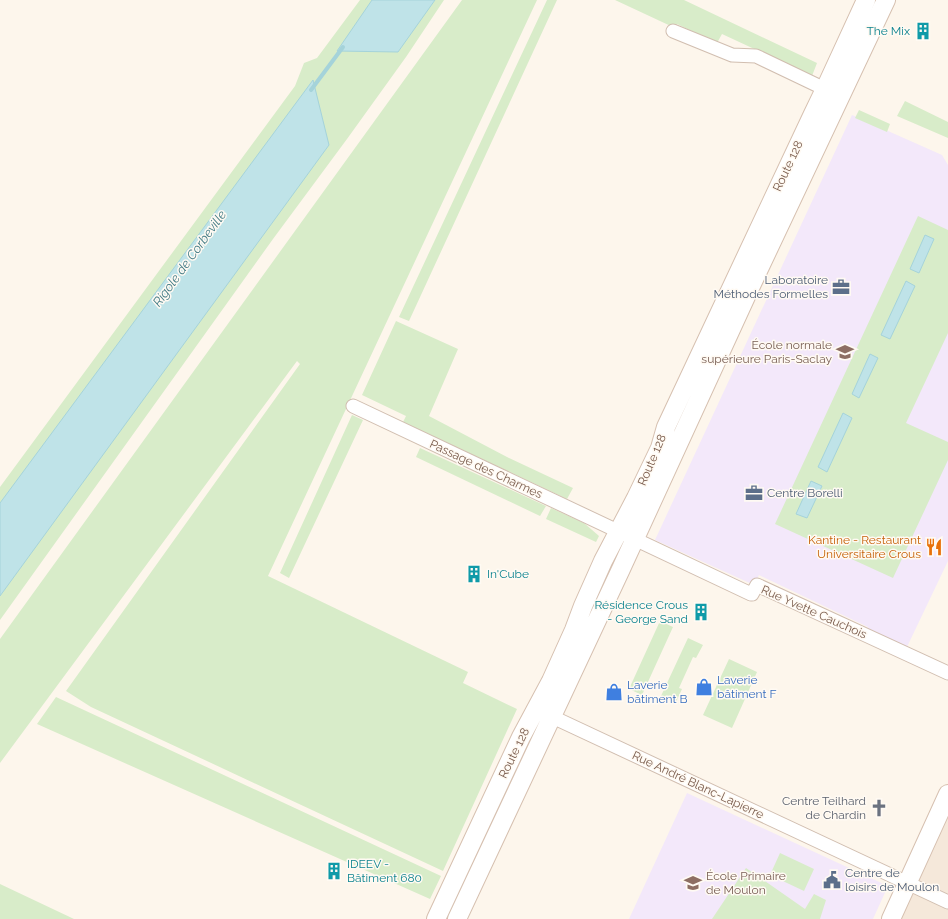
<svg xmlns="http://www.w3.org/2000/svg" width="948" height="919" font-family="Raleway,sans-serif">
	<rect width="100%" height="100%" fill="#fdf6ec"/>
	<!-- residential -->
	<path fill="#f5e8da" d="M 948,811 L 948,919 L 897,919 Z"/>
	<!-- education -->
	<path fill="#f3e8fa" d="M 852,115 L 942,155 L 948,165 L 948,561 L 906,649 L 867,631 L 868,627 L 759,575 L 754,585 L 655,540 Z
		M 687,793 L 888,886 L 873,919 L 629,919 Z"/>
	<!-- green -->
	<path fill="#d8ecc9" d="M 360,0 L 444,0 L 406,57 L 347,139 L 273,239 L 0,620 L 0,487 L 295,86 L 304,63 L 317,58 Z
		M 462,0 L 537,0 L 268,576 L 468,672 L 463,683 L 517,709 L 443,871 L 91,707 L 66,691 L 300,364 L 297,361 L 0,763 L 0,639 Z
		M 547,0 L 557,0 L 409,321 L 399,317 Z
		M 615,0 L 684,0 L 817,63 L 812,76 L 722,34 L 717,43 L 677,24 L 675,28 Z
		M 905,101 L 948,122 L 948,138 L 897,116 Z
		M 859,110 L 890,124 L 887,132 L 855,118 Z
		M 918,216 L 948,230 L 948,333 L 906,423 L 948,442 L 948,460 L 893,578 L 775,524 Z
		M 396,321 L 458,349 L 429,416 L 507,457 L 573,488 L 567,499 L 403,422 L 406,416 L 362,395 Z
		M 352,415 L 363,420 L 289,578 L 280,573 Z
		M 420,448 L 546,506 L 540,516 L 416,457 Z
		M 551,508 L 584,523 L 599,536 L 596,542 L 546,519 Z
		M 660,621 L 673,627 L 642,695 L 629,689 Z
		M 688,638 L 703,645 L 696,658 L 693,657 L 679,688 L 682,689 L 676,702 L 661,696 Z
		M 729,659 L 757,672 L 732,728 L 703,715 Z
		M 56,697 L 441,876 L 430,899 L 37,724 Z
		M 780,853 L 814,869 L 804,891 L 770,875 Z
		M 746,868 L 805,909 L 814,894 L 826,900 L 820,919 L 712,919 Z
		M 0,884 L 74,919 L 0,919 Z"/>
	<!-- water -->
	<path fill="#bfe3e8" stroke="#a5d3da" d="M 372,0 L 435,0 L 398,52 L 337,51 Z
		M 313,80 L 329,145 L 0,596 L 0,503 Z
		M 925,235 L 934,239 L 919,273 L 910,269 Z
		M 906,281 L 915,286 L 890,339 L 881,335 Z
		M 870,354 L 878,358 L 859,398 L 852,394 Z
		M 843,413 L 852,418 L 827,472 L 818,467 Z
		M 811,481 L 822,486 L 807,518 L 796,514 Z"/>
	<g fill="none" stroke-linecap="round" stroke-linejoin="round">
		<!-- stream -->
		<path stroke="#a5d3da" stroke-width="4" d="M 311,90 L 343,47"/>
		<!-- street casing -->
		<g stroke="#d1beb0" stroke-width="15">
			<path id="street" d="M 673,31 L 732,55 L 756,56 L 825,89
				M 353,406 L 751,594 L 752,594 L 757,585 L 948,673
				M 544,713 L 948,902"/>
		</g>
		<!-- secondary casing -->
		<g stroke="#d6c0b0" stroke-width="20">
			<path id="secondary" d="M 436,919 L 521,737 L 551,681 L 574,630 L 583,606 L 603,561 L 636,498 L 660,448 L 666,427 L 812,116 L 825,89 L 866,0
				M 457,919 L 621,569 L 749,290 L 886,0
				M 891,919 L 948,794"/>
		</g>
		<!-- street -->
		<use href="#street" stroke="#fff" stroke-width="13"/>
		<!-- secondary -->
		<use href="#secondary" stroke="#fff" stroke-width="18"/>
	</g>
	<!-- icons -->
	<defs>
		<g id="building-bare" transform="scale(1.38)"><path d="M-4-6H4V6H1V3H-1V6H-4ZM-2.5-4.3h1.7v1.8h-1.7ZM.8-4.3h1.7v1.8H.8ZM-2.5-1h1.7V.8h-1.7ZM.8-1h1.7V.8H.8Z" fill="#0f9aa8" stroke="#fffaf3" stroke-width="2.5" paint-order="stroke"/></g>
		<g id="office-bare" transform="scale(1.38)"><path d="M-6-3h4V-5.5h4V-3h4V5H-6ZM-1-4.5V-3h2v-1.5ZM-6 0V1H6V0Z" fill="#5c6f8a" stroke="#fffaf3" stroke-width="2.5" paint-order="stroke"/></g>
		<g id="university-bare" transform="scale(1.38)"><path d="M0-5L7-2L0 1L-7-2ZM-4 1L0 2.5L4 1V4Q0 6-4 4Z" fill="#8d6e63" stroke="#fffaf3" stroke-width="2.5" paint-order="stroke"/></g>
		<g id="restaurant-bare" transform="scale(1.38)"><path d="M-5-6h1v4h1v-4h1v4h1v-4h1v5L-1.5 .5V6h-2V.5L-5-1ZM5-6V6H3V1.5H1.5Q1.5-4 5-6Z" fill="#e8710a" stroke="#fffaf3" stroke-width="2.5" paint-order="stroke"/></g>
		<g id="shop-bare" transform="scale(1.38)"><path d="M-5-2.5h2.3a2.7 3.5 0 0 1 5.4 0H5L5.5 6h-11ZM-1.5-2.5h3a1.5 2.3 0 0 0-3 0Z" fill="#3f7fe0" stroke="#fffaf3" stroke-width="2.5" paint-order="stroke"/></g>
		<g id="church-bare" transform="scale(1.38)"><path d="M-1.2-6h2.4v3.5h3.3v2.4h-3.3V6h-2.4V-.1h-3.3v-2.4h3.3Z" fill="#6b7280" stroke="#fffaf3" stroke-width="2.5" paint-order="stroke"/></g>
		<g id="civic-bare" transform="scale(1.38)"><path d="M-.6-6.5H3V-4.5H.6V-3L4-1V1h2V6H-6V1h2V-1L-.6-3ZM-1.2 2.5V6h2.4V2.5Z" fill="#5c6f8a" stroke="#fffaf3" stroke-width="2.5" paint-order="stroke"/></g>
		<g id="school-bare" transform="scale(1.38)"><path d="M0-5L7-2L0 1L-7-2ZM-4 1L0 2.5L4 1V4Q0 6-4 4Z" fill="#8d6e63" stroke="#fffaf3" stroke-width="2.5" paint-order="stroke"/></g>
	</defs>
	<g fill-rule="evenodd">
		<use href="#building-bare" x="923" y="31"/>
		<use href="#office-bare" x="841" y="287"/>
		<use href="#university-bare" x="845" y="352"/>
		<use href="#office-bare" x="754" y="493"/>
		<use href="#restaurant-bare" x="934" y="547"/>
		<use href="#building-bare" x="474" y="574"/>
		<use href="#building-bare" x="701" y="612"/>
		<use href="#shop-bare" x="704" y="687"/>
		<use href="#shop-bare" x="614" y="692"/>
		<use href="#church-bare" x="879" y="808"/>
		<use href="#building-bare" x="334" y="871"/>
		<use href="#civic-bare" x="832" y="880"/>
		<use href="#school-bare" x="693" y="883"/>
	</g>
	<g text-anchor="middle" stroke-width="3" stroke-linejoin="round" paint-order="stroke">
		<!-- culture labels -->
		<g font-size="12" fill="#0d838f" stroke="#fffaf3" text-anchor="end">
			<text x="910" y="35">The Mix</text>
			<text x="487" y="578" text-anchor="start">In'Cube</text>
			<text x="688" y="609">Résidence Crous<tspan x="688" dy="14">- George Sand</tspan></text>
			<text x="347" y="868" text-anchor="start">IDEEV -<tspan x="347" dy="14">Bâtiment 680</tspan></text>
		</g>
		<!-- street labels -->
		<g font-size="12" fill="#7a5c4d" stroke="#fffaf3">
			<text transform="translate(788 166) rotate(-65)" y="4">Route 128</text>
			<text transform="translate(652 460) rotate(-67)" y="4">Route 128</text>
			<text transform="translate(486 469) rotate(25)" y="4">Passage des Charmes</text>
			<text transform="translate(814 612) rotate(24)" y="4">Rue Yvette Cauchois</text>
			<text transform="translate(514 753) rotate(-64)" y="4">Route 128</text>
			<text transform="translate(698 785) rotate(25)" y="4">Rue André Blanc-Lapierre</text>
		</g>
		<!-- service labels -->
		<g font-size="12" fill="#4e5e75" stroke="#fffaf3" text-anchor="start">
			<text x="828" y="284" text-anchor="end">Laboratoire<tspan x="828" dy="14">Méthodes Formelles</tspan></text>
			<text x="767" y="497">Centre Borelli</text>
			<text x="845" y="877">Centre de<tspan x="845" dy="14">loisirs de Moulon</tspan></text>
		</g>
		<!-- education labels -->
		<g font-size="12" fill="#785e54" stroke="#fffaf3" text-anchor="end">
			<text x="832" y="349">École normale<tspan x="832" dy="14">supérieure Paris-Saclay</tspan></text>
			<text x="706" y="880" text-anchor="start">École Primaire<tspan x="706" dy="14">de Moulon</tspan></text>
		</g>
		<!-- food labels -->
		<g font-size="12" fill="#c56008" stroke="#fffaf3" text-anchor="end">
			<text x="921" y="544">Kantine - Restaurant<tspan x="921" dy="14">Universitaire Crous</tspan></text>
		</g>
		<!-- shop labels -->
		<g font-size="12" fill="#366cbe" stroke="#fffaf3" text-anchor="start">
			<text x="717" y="684">Laverie<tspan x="717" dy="14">bâtiment F</tspan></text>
			<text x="627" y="689">Laverie<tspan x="627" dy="14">bâtiment B</tspan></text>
		</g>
		<!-- worship labels -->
		<g font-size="12" fill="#5b616d" stroke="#fffaf3" text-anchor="end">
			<text x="866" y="805">Centre Teilhard<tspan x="866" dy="14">de Chardin</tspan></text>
		</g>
		<!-- water labels -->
		<g font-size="13" font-style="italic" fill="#437c86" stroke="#fffaf3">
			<text transform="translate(189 258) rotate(-54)" y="5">Rigole de Corbeville</text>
		</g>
	</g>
</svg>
